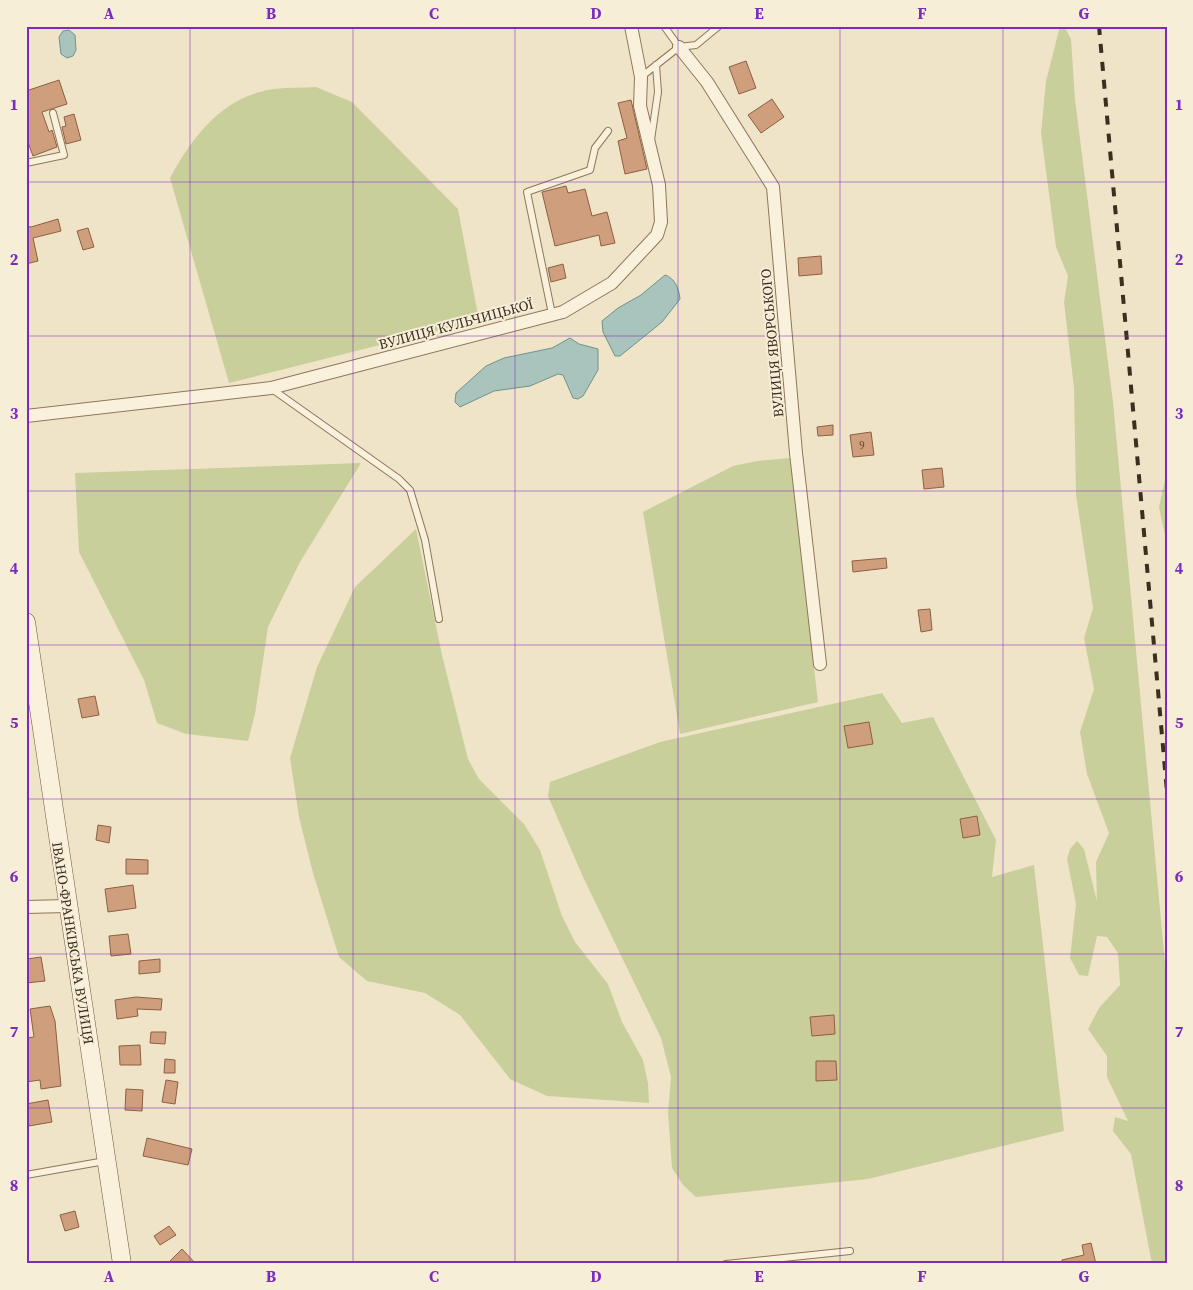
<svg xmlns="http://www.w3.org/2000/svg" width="1193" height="1290" font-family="'Source Serif 4',serif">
	<rect width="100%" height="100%" fill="#f0e4c8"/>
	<!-- green -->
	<path fill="#c9cf9b" d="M 1060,26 L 1064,26 L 1071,39 L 1075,99 L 1113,402 L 1167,985 L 1167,1264 L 1152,1264 L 1131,1154 L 1113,1131 L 1115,1117 L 1128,1121 L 1107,1077 L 1107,1056 L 1088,1029 L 1099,1008 L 1120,985 L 1118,953 L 1107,937 L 1097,936 L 1088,976 L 1079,975 L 1070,958 L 1076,904 L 1067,859 L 1070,849 L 1077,841 L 1084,849 L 1097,901 L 1096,862 L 1109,833 L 1087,774 L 1080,732 L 1094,689 L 1084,638 L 1093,608 L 1076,495 L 1074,388 L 1064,302 L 1068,276 L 1056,247 L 1041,133 L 1046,81 Z
		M 316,87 L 352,102 L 458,209 L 479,320 L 229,383 L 170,178 C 193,136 223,96 274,89 C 288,87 303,88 316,87 Z
		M 790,458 L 818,702 L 680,734 L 643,512 L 733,466 L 757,461 Z
		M 361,463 L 300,562 L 268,627 L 255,714 L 248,741 L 186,734 L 157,723 L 144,680 L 79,552 L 75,473 Z
		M 1167,470 L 1167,545 L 1159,507 Z
		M 416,529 L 442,655 L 468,759 L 479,779 L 524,824 L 540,850 L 562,916 L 575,942 L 608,984 L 622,1022 L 643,1060 L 648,1083 L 649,1103 L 547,1096 L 510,1079 L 460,1015 L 425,993 L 367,981 L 339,957 L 313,873 L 299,817 L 290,758 L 317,667 L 355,587 Z
		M 882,693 L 902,723 L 933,717 L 996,840 L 992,877 L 1034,865 L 1064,1131 L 868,1179 L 696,1197 L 683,1185 L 672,1168 L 668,1113 L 671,1077 L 661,1038 L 583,877 L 548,796 L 550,782 L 660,742 Z"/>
	<!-- water -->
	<path fill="#a9c4bc" stroke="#6f938a" d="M 69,30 L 75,35 L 76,50 L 73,56 L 67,58 L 61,54 L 59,37 L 63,31 Z
		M 665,275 C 675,278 679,289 680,299 L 662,322 L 620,356 L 615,356 L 603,332 L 602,321 L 618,308 L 641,295 Z
		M 570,338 L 579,344 L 598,349 L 598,370 L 583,396 L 578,399 L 573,398 L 563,375 L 558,374 L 530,386 L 494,391 L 460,407 L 455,402 L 456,393 L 486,366 L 504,358 L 552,348 Z"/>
	<!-- building -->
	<path fill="#cf9f7d" stroke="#8d5f41" d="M 746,61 L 756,88 L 739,94 L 729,67 Z
		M 59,80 L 67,104 L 42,112 L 49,132 L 52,130 L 57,147 L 33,156 L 26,137 L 26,91 Z
		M 772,99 L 784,117 L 761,133 L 748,115 Z
		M 631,100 L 647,169 L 625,174 L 618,141 L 627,138 L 618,103 Z
		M 74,114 L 81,140 L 66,144 L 62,127 L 66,126 L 64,117 Z
		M 566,186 L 568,193 L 585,189 L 592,216 L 607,212 L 615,243 L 601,246 L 599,235 L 555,246 L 542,192 Z
		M 58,219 L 61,231 L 33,238 L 38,261 L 26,264 L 26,226 L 31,227 Z
		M 88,228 L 94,247 L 83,250 L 77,231 Z
		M 821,256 L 822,274 L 799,276 L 798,258 Z
		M 563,264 L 566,278 L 551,282 L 548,268 Z
		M 833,425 L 833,435 L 818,436 L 817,427 Z
		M 871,432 L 874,455 L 853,457 L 850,435 Z
		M 942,468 L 944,487 L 924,489 L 922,470 Z
		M 886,558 L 887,568 L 853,572 L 852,561 Z
		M 930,609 L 932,630 L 921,632 L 918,610 Z
		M 95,696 L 99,715 L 82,718 L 78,699 Z
		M 869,722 L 873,744 L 848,748 L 844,726 Z
		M 977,816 L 980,835 L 963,838 L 960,819 Z
		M 98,825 L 111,827 L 109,843 L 96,840 Z
		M 126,859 L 148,860 L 148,874 L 126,874 Z
		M 133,885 L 136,908 L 108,912 L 105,889 Z
		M 128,934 L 131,954 L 111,956 L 109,936 Z
		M 41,957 L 45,981 L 26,983 L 27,959 Z
		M 160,959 L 160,972 L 139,974 L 139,961 Z
		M 136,997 L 162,999 L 161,1010 L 137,1009 L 138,1016 L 117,1019 L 115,1000 Z
		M 50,1006 L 55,1021 L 61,1086 L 41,1089 L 40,1080 L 26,1082 L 26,1038 L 34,1037 L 30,1009 Z
		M 834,1015 L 835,1034 L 812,1036 L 810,1017 Z
		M 151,1032 L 166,1032 L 165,1044 L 150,1043 Z
		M 140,1045 L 141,1065 L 120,1065 L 119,1046 Z
		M 165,1059 L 175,1060 L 175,1073 L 164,1073 Z
		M 816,1061 L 836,1061 L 837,1080 L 816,1081 Z
		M 166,1080 L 178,1082 L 175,1104 L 162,1102 Z
		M 126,1089 L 143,1090 L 142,1111 L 125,1110 Z
		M 48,1100 L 52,1122 L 29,1126 L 26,1104 Z
		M 147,1138 L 192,1149 L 188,1165 L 143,1156 Z
		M 75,1211 L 79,1227 L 65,1231 L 60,1215 Z
		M 169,1226 L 176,1235 L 160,1245 L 154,1236 Z
		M 1091,1243 L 1096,1264 L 1062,1264 L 1062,1260 L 1084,1255 L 1082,1245 Z
		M 182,1249 L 196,1264 L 167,1264 Z"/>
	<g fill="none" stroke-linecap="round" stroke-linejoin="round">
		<!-- lane casing -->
		<g stroke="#8d765c" stroke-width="8">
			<path id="lane" d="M 664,26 L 679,47 L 696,45 L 719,26
				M 641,77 L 679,47
				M 651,140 L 658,92 L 656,65
				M 26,163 L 64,155 L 53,113
				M 552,314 L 527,192 L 590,170 L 595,148 L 608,131
				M 272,389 L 399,479 L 410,490 L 425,540 L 439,619
				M 26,1175 L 105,1161
				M 726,1264 L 850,1251"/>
		</g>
		<!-- street casing -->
		<g stroke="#8d765c" stroke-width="14">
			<path id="street" d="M 679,47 L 707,82 L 773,187 L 796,453 L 820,664
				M 26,416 L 271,388 L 563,312 L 612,283 L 657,235 L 661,222 L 659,185 L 640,106 L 641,77 L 631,26
				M 26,907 L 67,906"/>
		</g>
		<!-- secondary casing -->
		<g stroke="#6f573f" stroke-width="19">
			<path id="secondary" d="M 26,622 L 122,1264"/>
		</g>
		<!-- lane -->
		<use href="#lane" stroke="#faf1dc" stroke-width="6"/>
		<!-- street -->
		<use href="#street" stroke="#faf1dc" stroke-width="12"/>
		<!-- secondary -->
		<use href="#secondary" stroke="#faf1dc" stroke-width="18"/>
		<!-- rail -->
		<path stroke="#3d2e20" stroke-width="4" stroke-dasharray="9 9" stroke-linecap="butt" d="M 1099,26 L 1167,792"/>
	</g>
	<!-- grid -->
	<path fill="none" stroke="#7b2cbf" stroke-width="1" stroke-opacity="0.55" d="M 190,26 L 190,1264M 353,26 L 353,1264M 515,26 L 515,1264M 678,26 L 678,1264M 840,26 L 840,1264M 1003,26 L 1003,1264M 26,182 L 1167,182M 26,336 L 1167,336M 26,491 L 1167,491M 26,645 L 1167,645M 26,799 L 1167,799M 26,954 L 1167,954M 26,1108 L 1167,1108"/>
	<g text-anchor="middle" stroke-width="4" stroke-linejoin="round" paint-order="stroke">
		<!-- number labels -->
		<g font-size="11" fill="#624a37">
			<text x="862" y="449">9</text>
		</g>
		<!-- street labels -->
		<g font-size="14" fill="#3d2e20" stroke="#f7eed8">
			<text transform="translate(456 324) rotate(-15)" y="5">ВУЛИЦЯ КУЛЬЧИЦЬКОЇ</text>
			<text transform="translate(772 343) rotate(-95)" y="5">ВУЛИЦЯ ЯВОРСЬКОГО</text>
			<text transform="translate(73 943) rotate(81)" y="5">ІВАНО-ФРАНКІВСЬКА ВУЛИЦЯ</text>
		</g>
	</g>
	<!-- border -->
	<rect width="1193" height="1290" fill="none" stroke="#f7eed8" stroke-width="55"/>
	<rect x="28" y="28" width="1138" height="1234" fill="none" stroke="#7b2cbf" stroke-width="2"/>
	<g font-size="16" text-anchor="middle" font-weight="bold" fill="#7b2cbf">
		<text x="109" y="19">A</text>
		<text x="271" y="19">B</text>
		<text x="434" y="19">C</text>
		<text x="596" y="19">D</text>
		<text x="759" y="19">E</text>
		<text x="922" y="19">F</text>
		<text x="1084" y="19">G</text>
		<text x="14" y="110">1</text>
		<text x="1179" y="110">1</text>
		<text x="14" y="265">2</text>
		<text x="1179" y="265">2</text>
		<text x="14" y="419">3</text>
		<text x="1179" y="419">3</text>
		<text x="14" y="574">4</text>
		<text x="1179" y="574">4</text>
		<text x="14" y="728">5</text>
		<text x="1179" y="728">5</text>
		<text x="14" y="882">6</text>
		<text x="1179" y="882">6</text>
		<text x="14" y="1037">7</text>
		<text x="1179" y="1037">7</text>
		<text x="14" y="1191">8</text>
		<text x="1179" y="1191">8</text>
		<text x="109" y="1282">A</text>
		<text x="271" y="1282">B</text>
		<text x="434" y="1282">C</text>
		<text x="596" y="1282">D</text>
		<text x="759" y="1282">E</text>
		<text x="922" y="1282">F</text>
		<text x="1084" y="1282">G</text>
	</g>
</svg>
